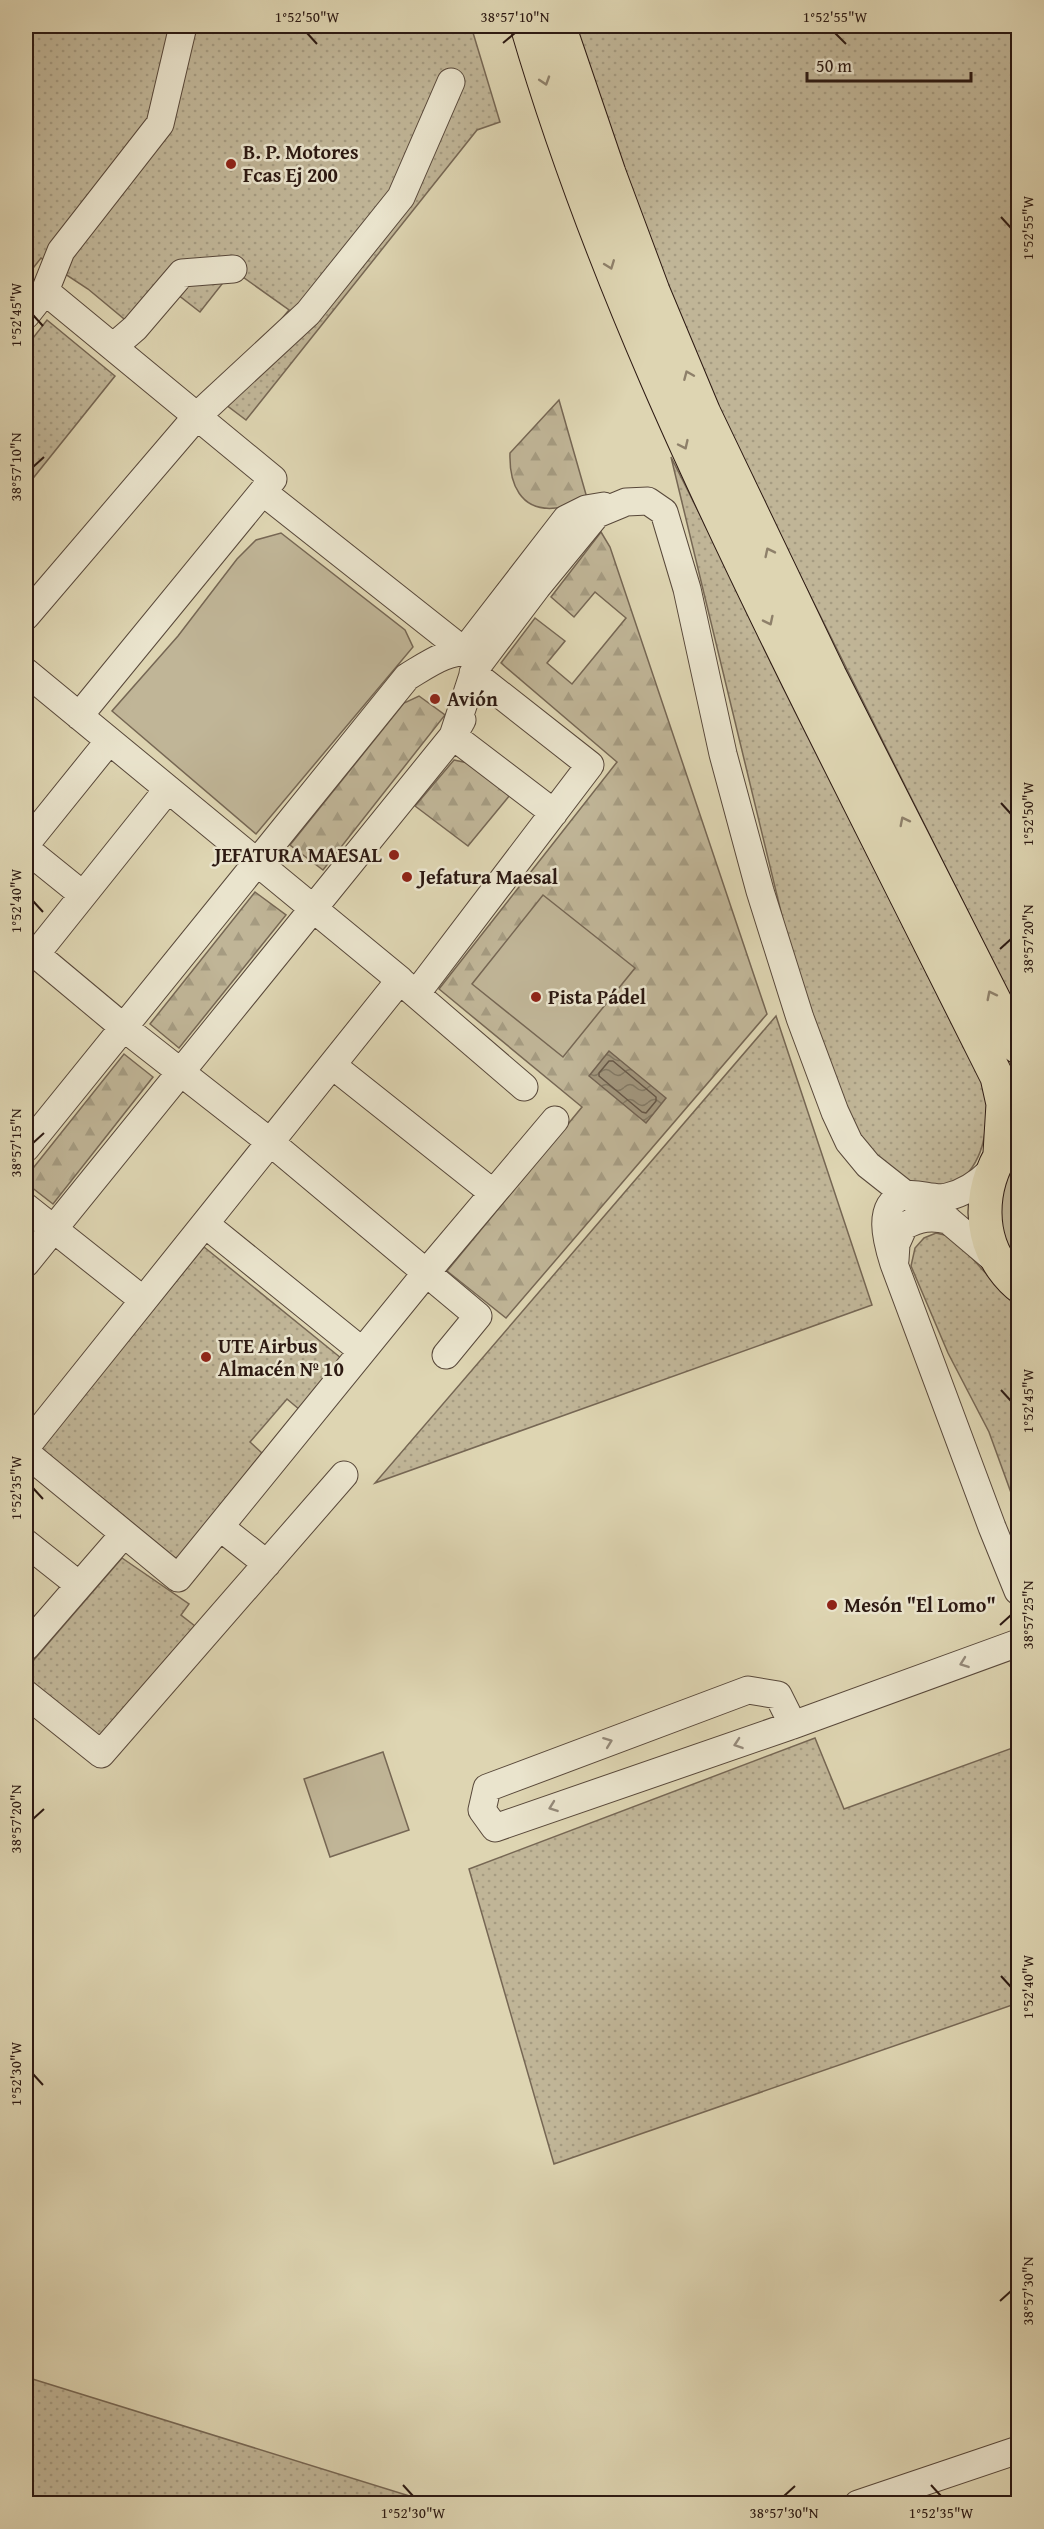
<svg xmlns="http://www.w3.org/2000/svg" width="1044" height="2529" font-family="'Gentium Book Plus',serif">
	<defs>
		<pattern id="grass-dots" width="8" height="8" patternUnits="userSpaceOnUse" patternTransform="scale(1.5)"><rect width="8" height="8" fill="#c0b597"/><path d="M2 2h.1M6 6h.1" fill="none" stroke="#a59b81" stroke-width="1.8" stroke-linecap="round"/></pattern>
		<pattern id="forest-firs" width="22" height="20" patternUnits="userSpaceOnUse" patternTransform="scale(1.5)"><rect width="22" height="20" fill="#c0b597"/><path d="M5 1l3.5 6h-7zM16 11l3.5 6h-7z" fill="#a59b81"/></pattern>
		<pattern id="water-waves" width="16" height="10" patternUnits="userSpaceOnUse" patternTransform="scale(1.5)"><rect width="16" height="10" fill="#a1957c"/><path d="M0 5q4-4 8 0t8 0" fill="none" stroke="#837964"/></pattern>
	</defs>
	<rect width="100%" height="100%" fill="#ded5b2"/>
	<filter id="stains"><feTurbulence type="fractalNoise" baseFrequency=".00333" numOctaves="4"/><feColorMatrix values="0 0 0 0 .2 0 0 0 0 .09 0 0 0 0 .02 0 0 0 .5 -.17"/></filter>
	<radialGradient id="worn" r=".72"><stop offset=".6" stop-color="#630" stop-opacity="0"/><stop offset="1" stop-color="#630" stop-opacity=".3"/></radialGradient>
	<!-- grass -->
	<path fill="url(#grass-dots)" stroke="#766754" stroke-width="1.5" d="M 26,26 L 471,26 L 500,122 L 477,130 L 246,420 L 217,398 L 289,310 L 233,270 L 200,312 L 178,295 L 135,328 L 88,289 L 41,258 L 26,277 Z
		M 576,26 L 1018,26 L 1018,1012 L 721,417 L 665,284 L 589,70 Z
		M 47,320 L 115,376 L 26,487 L 26,347 Z
		M 671,457 L 987,1087 C 986,1127 989,1158 955,1186 L 915,1185 L 870,1151 L 855,1127 L 831,1067 L 789,945 Z
		M 776,1016 L 872,1305 L 375,1483 Z
		M 936,1233 L 953,1237 L 1018,1309 L 1018,1512 L 989,1432 L 948,1353 L 911,1266 L 915,1248 L 924,1238 Z
		M 204,1247 L 341,1358 L 300,1410 L 287,1399 L 250,1442 L 262,1453 L 178,1560 L 41,1448 Z
		M 122,1558 L 189,1604 L 181,1615 L 195,1626 L 99,1736 L 26,1678 L 26,1669 Z
		M 815,1738 L 844,1809 L 1018,1746 L 1018,2003 L 554,2164 L 469,1869 Z
		M 26,2377 L 432,2503 L 26,2503 Z"/>
	<!-- forest -->
	<path fill="url(#forest-firs)" stroke="#766754" stroke-width="1.5" d="M 559,400 L 587,498 C 577,501 566,507 556,508 C 520,512 509,483 510,453 Z
		M 601,532 L 610,547 L 767,1014 L 506,1318 L 447,1271 L 582,1107 L 439,989 L 617,762 L 501,663 L 535,618 L 565,641 L 547,663 L 572,684 L 626,618 L 595,592 L 574,617 L 551,597 Z
		M 419,696 L 445,715 L 323,870 L 290,845 L 404,703 Z
		M 454,760 L 468,763 L 510,795 L 468,846 L 415,806 Z
		M 255,892 L 286,915 L 179,1048 L 150,1024 Z
		M 124,1054 L 153,1077 L 53,1204 L 26,1183 L 26,1177 Z"/>
	<!-- park -->
	<path fill="#c0b597" stroke="#766754" stroke-width="1.5" d="M 281,533 L 405,630 L 413,647 L 256,834 L 112,711 L 178,636 L 237,559 L 256,540 Z
		M 543,895 L 635,968 L 563,1057 L 472,984 Z
		M 1018,1155 L 1018,1266 C 1014,1260 1009,1253 1006,1246 C 992,1216 1001,1180 1018,1155 Z
		M 383,1752 L 409,1830 L 330,1857 L 304,1779 Z"/>
	<!-- water -->
	<path fill="url(#water-waves)" stroke="#726352" stroke-width="1.5" d="M 609,1051 L 666,1098 L 646,1123 L 589,1076 Z"/>
	<g fill="none" stroke-linecap="round" stroke-linejoin="round">
		<!-- shore -->
		<path stroke="#665747" stroke-width="1.5" d="M 609,1061 L 613,1061 L 656,1097 L 656,1101 L 646,1113 L 642,1112 L 599,1076 L 599,1073 Z"/>
		<!-- minor casing -->
		<g stroke="#58483a" stroke-width="29">
			<path id="minor" d="M 45,291 L 61,251 L 160,124 L 183,26
				M 26,315 L 45,291 L 273,479 L 79,716
				M 113,347 L 135,328 L 182,273 L 233,269
				M 263,492 L 464,651 L 566,519 L 586,509 L 604,506
				M 26,616 L 197,416 L 308,313 L 401,197 L 451,82
				M 26,672 L 400,980 L 26,1447
				M 462,720 L 453,736 L 554,813
				M 26,844 L 109,741
				M 26,849 L 83,895
				M 26,946 L 123,1027 L 270,1142 L 478,1316 L 446,1355
				M 36,954 L 168,789
				M 403,983 L 524,1087
				M 416,994 L 590,765 L 473,673
				M 332,1065 L 493,1193
				M 26,1148 L 407,677 C 430,663 448,649 476,652 L 475,669 L 537,587 L 597,514 L 626,502 L 648,501 L 664,512 L 687,589 L 723,754 L 760,891 L 800,1018 L 835,1112 L 849,1142 L 868,1165 L 906,1195 L 948,1220 L 999,1263
				M 991,1171 C 979,1183 964,1193 947,1197 C 934,1200 917,1192 906,1195 C 874,1202 888,1245 894,1264 L 992,1527 L 1018,1591
				M 26,1207 L 143,1300
				M 205,1224 L 362,1351
				M 895,1260 L 896,1244 L 904,1226 C 920,1218 930,1216 948,1220
				M 26,1263 L 453,736 L 475,669
				M 26,1453 L 178,1578 L 426,1273 L 555,1120
				M 220,1527 L 267,1564
				M 26,1543 L 79,1585
				M 26,1647 L 124,1534
				M 26,1694 L 101,1754 L 344,1475
				M 793,1725 L 778,1695 L 748,1690 L 487,1788 L 482,1810 L 495,1828 L 793,1725 L 1018,1643
				M 858,2504 L 1018,2450"/>
		</g>
		<!-- major casing -->
		<g stroke="#2c1912" stroke-width="35">
			<path id="major" d="M 527,26 C 597,265 704,491 815,714 C 876,835 936,956 997,1077 L 1003,1104 L 1000,1153
				M 559,26 L 609,173 L 653,291 L 704,413 L 830,676 L 1018,1047
				M 1012,1138 C 977,1182 973,1245 1018,1285"/>
		</g>
		<!-- minor -->
		<use href="#minor" stroke="#eae4cd" stroke-width="27"/>
		<!-- major -->
		<use href="#major" stroke="#ded5b2" stroke-width="33"/>
	</g>
	<!-- one-way arrows -->
	<defs><path id="oneway-chevron" d="M-2-3.5L2.5 0L-2 3.5" fill="none" stroke-width="1.6" stroke-linecap="round" stroke-linejoin="round" transform="scale(1.5)"/></defs>
	<g stroke="#8e806a">
		<use href="#oneway-chevron" transform="translate(545 81) rotate(72)"/>
		<use href="#oneway-chevron" transform="translate(610 265) rotate(69)"/>
		<use href="#oneway-chevron" transform="translate(688 375) rotate(-113)"/>
		<use href="#oneway-chevron" transform="translate(684 445) rotate(65)"/>
		<use href="#oneway-chevron" transform="translate(769 552) rotate(-116)"/>
		<use href="#oneway-chevron" transform="translate(769 621) rotate(64)"/>
		<use href="#oneway-chevron" transform="translate(904 821) rotate(-117)"/>
		<use href="#oneway-chevron" transform="translate(991 995) rotate(-117)"/>
	</g>
	<g stroke="#948979">
		<use href="#oneway-chevron" transform="translate(964 1663) rotate(160)"/>
		<use href="#oneway-chevron" transform="translate(608 1742) rotate(-21)"/>
		<use href="#oneway-chevron" transform="translate(738 1744) rotate(161)"/>
		<use href="#oneway-chevron" transform="translate(553 1807) rotate(160)"/>
	</g>
	<!-- ticks -->
	<path fill="none" stroke="#2c1912" stroke-width="2" d="M 307,33 L 317,44M 835,33 L 846,44M 503,43 L 515,33M 1001,217 L 1011,228M 33,315 L 43,326M 33,467 L 44,457M 1001,803 L 1011,814M 33,901 L 43,912M 1000,949 L 1011,939M 33,1143 L 44,1133M 1001,1390 L 1011,1401M 33,1488 L 43,1499M 1000,1625 L 1011,1615M 33,1819 L 44,1809M 1001,1976 L 1011,1987M 33,2074 L 43,2085M 1000,2301 L 1011,2291M 403,2485 L 413,2496M 931,2485 L 941,2496M 784,2496 L 795,2486"/>
	<!-- markers -->
	<g fill="#8f2418" stroke="#eae4cd" stroke-width="2">
		<circle cx="231" cy="164" r="6"/>
		<circle cx="435" cy="699" r="6"/>
		<circle cx="394" cy="855" r="6"/>
		<circle cx="407" cy="877" r="6"/>
		<circle cx="536" cy="997" r="6"/>
		<circle cx="206" cy="1357" r="6"/>
		<circle cx="832" cy="1605" r="6"/>
	</g>
	<g text-anchor="middle" stroke-width="5" stroke-linejoin="round" paint-order="stroke">
		<!-- poi labels -->
		<g font-size="20" font-weight="bold" fill="#2c1912" stroke="#eae4cd" text-anchor="start">
			<text x="243" y="159">B. P. Motores<tspan x="243" dy="23">Fcas Ej 200</tspan></text>
			<text x="447" y="706">Avión</text>
			<text x="382" y="862" text-anchor="end">JEFATURA MAESAL</text>
			<text x="419" y="884">Jefatura Maesal</text>
			<text x="548" y="1004">Pista Pádel</text>
			<text x="218" y="1353">UTE Airbus<tspan x="218" dy="23">Almacén Nº 10</tspan></text>
			<text x="844" y="1612">Mesón "El Lomo"</text>
		</g>
	</g>
	<!-- margin -->
	<rect width="1044" height="2529" fill="none" stroke="#ded5b2" stroke-width="66"/>
	<!-- scale -->
	<path d="M807 72v9h164v-9" fill="none" stroke="#2c1912" stroke-width="3"/>
	<text x="816" y="72" font-size="18" fill="#2c1912" stroke="#eae4cd" stroke-width="4.5" paint-order="stroke">50 m</text>
	<rect x="33" y="33" width="978" height="2463" fill="none" stroke="#2c1912" stroke-width="2"/>
	<g font-size="15" text-anchor="middle" fill="#2c1912">
		<text x="307" y="22">1°52'50"W</text>
		<text x="515" y="22">38°57'10"N</text>
		<text x="835" y="22">1°52'55"W</text>
		<text transform="translate(1028 228) rotate(-90)" y="5">1°52'55"W</text>
		<text transform="translate(16 315) rotate(-90)" y="5">1°52'45"W</text>
		<text transform="translate(16 467) rotate(-90)" y="5">38°57'10"N</text>
		<text transform="translate(1028 814) rotate(-90)" y="5">1°52'50"W</text>
		<text transform="translate(16 901) rotate(-90)" y="5">1°52'40"W</text>
		<text transform="translate(1028 939) rotate(-90)" y="5">38°57'20"N</text>
		<text transform="translate(16 1143) rotate(-90)" y="5">38°57'15"N</text>
		<text transform="translate(1028 1401) rotate(-90)" y="5">1°52'45"W</text>
		<text transform="translate(16 1488) rotate(-90)" y="5">1°52'35"W</text>
		<text transform="translate(1028 1615) rotate(-90)" y="5">38°57'25"N</text>
		<text transform="translate(16 1819) rotate(-90)" y="5">38°57'20"N</text>
		<text transform="translate(1028 1987) rotate(-90)" y="5">1°52'40"W</text>
		<text transform="translate(16 2074) rotate(-90)" y="5">1°52'30"W</text>
		<text transform="translate(1028 2291) rotate(-90)" y="5">38°57'30"N</text>
		<text x="413" y="2518">1°52'30"W</text>
		<text x="784" y="2518">38°57'30"N</text>
		<text x="941" y="2518">1°52'35"W</text>
	</g>
	<rect width="100%" height="100%" filter="url(#stains)"/>
	<rect width="100%" height="100%" fill="url(#worn)"/>
</svg>
